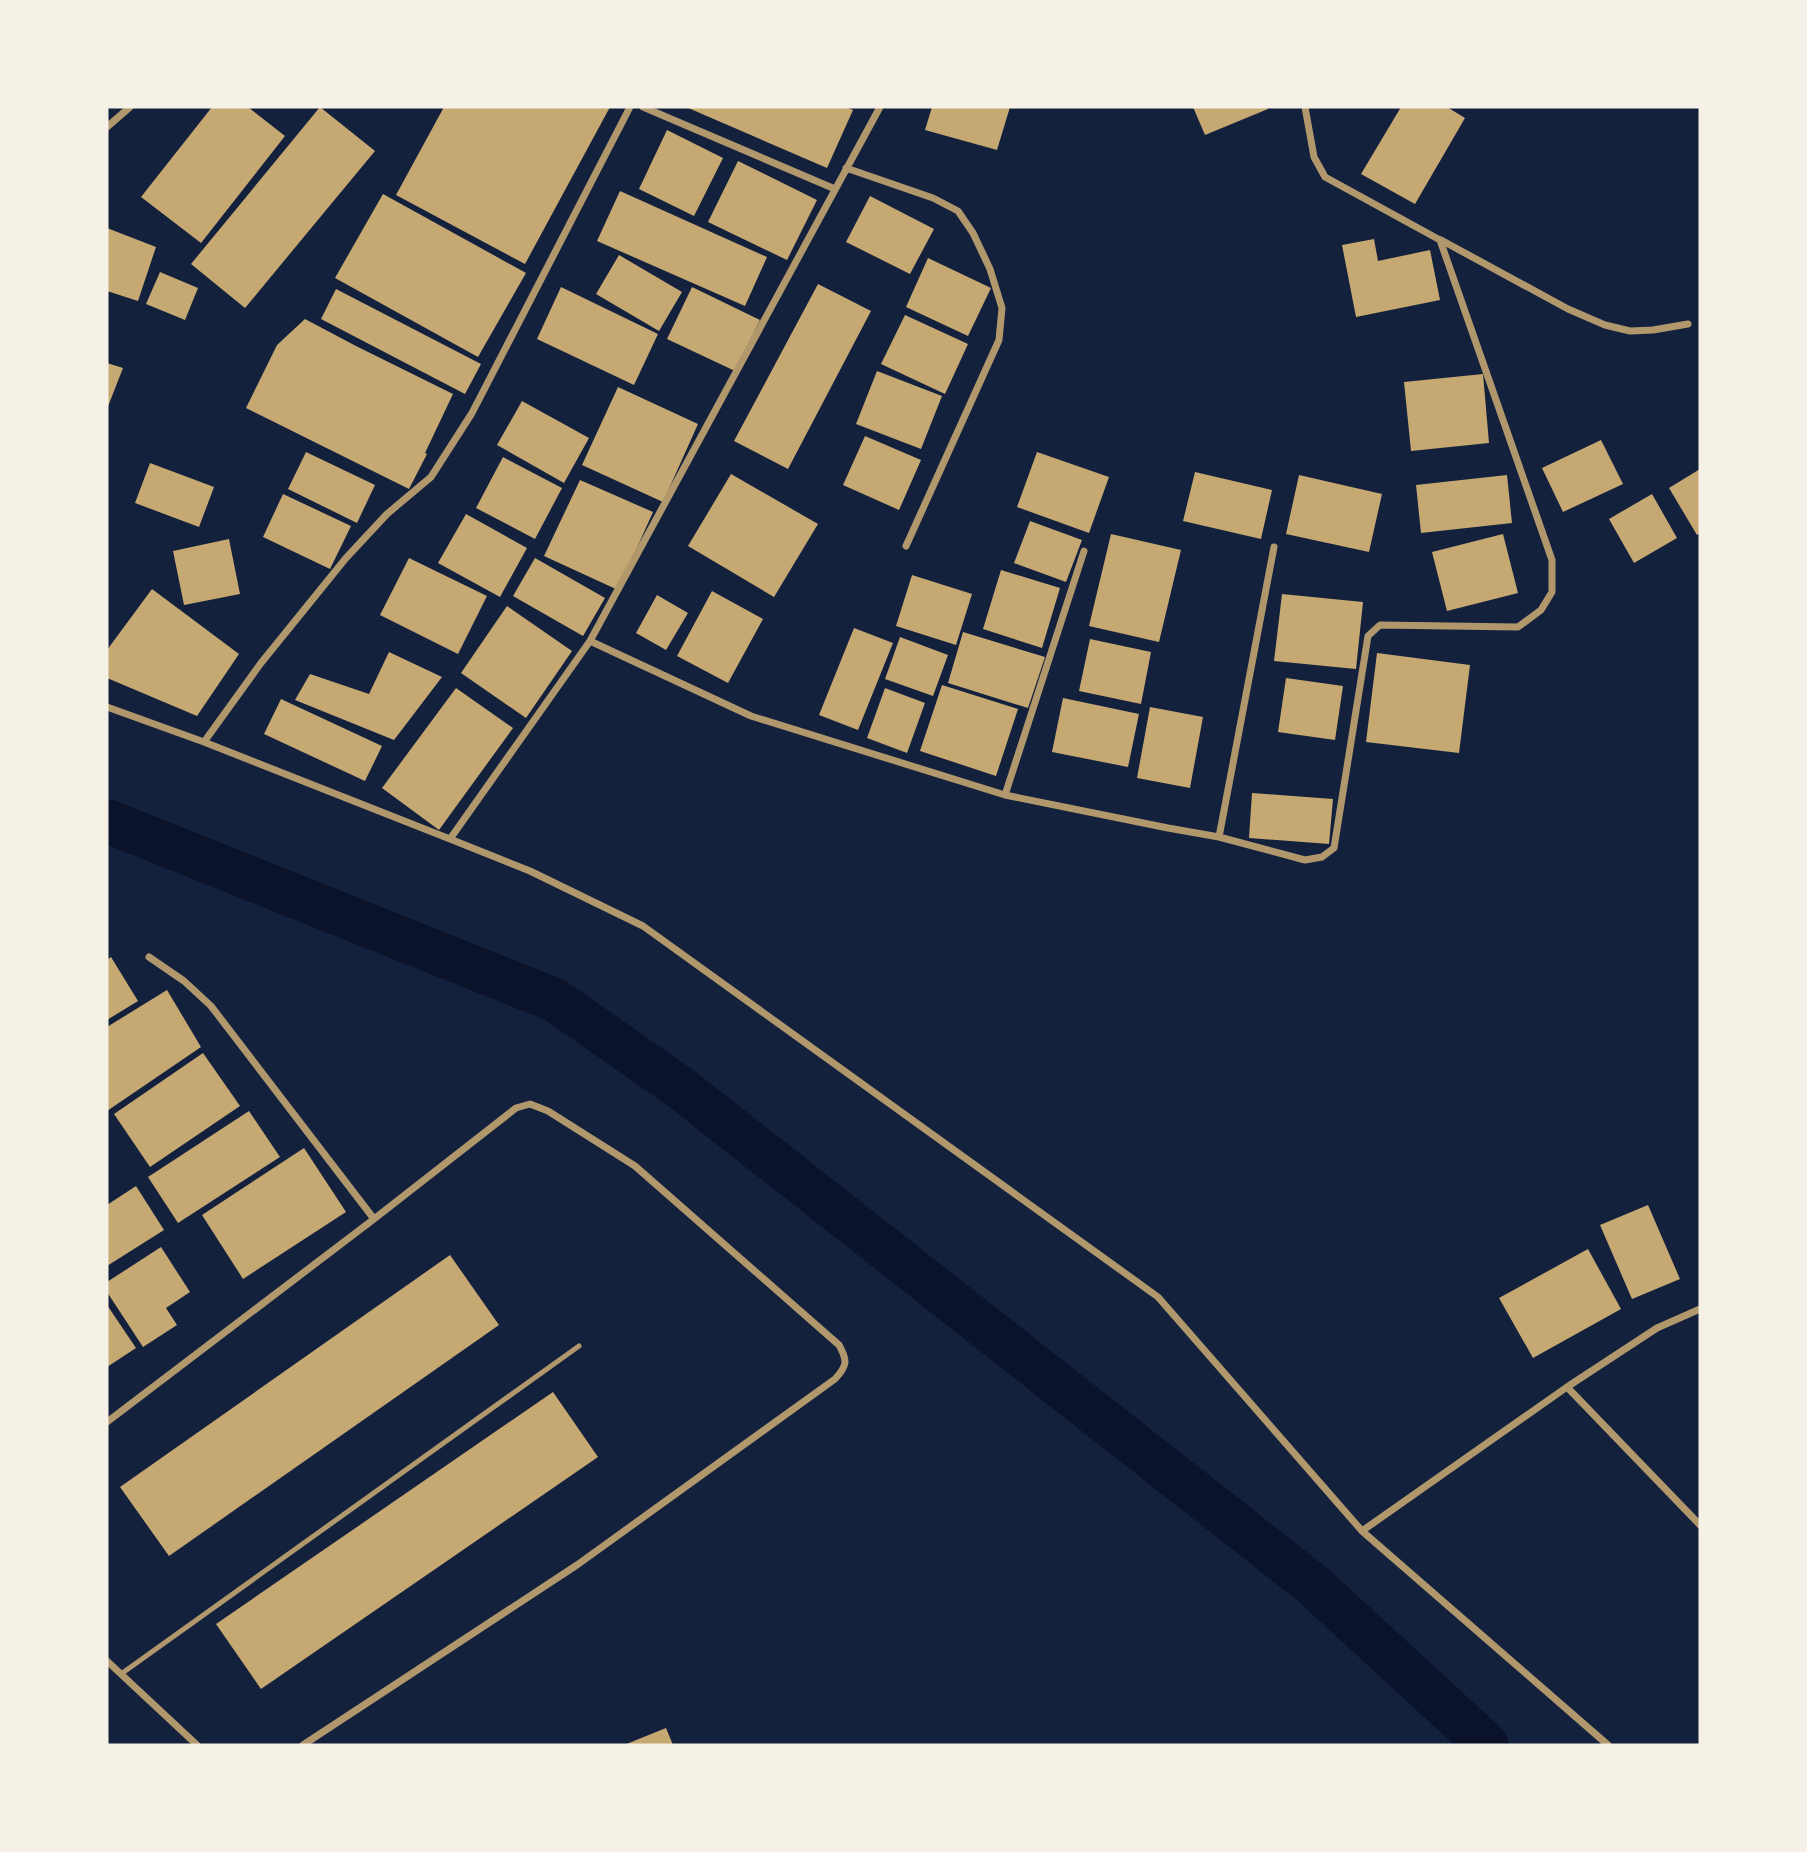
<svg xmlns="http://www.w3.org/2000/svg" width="1807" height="1852" font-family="Helvetica,sans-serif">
	<rect width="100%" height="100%" fill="#14213d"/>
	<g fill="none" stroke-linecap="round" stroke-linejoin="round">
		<!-- canal -->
		<path stroke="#0b132b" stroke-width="44" d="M 107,821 L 555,1000 L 682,1089 L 1312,1584 L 1487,1745"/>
	</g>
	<!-- building -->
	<path fill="#c6a872" d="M 212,107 L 248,107 L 285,136 L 201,243 L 141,197 Z
		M 320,107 L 375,151 L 245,308 L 191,264 Z
		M 444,107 L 610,107 L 525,264 L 396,195 Z
		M 686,107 L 846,107 L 853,110 L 827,168 Z
		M 932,107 L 1010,107 L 997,150 L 925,130 Z
		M 1193,107 L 1267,107 L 1268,109 L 1205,135 Z
		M 1401,107 L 1447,107 L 1465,118 L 1415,204 L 1361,174 Z
		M 667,130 L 723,158 L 694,216 L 639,189 Z
		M 738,161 L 817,200 L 787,260 L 708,222 Z
		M 620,191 L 767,257 L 745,306 L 597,241 Z
		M 383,194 L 526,273 L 478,357 L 335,278 Z
		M 870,196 L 934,229 L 910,274 L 846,242 Z
		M 107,228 L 156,247 L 138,301 L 107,291 Z
		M 1374,239 L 1378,261 L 1430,250 L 1440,300 L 1356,317 L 1342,245 Z
		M 619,255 L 682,292 L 659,331 L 596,294 Z
		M 928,258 L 991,288 L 968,336 L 906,307 Z
		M 160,272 L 198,288 L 185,320 L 146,304 Z
		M 818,284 L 871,311 L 788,469 L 734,441 Z
		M 561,287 L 658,334 L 634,385 L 537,339 Z
		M 692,287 L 760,320 L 735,371 L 667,339 Z
		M 336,289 L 481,364 L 465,394 L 321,319 Z
		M 905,315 L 968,344 L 945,394 L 881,364 Z
		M 305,319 L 356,346 L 453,394 L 425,453 L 427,454 L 409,489 L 246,408 L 277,345 Z
		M 107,363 L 123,368 L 107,409 Z
		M 877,371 L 942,396 L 921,449 L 856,424 Z
		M 1483,374 L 1489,443 L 1411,451 L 1404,382 Z
		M 618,387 L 698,424 L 663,502 L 582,465 Z
		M 522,401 L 589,438 L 564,483 L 497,445 Z
		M 865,436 L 921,460 L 899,510 L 843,485 Z
		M 1601,440 L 1623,484 L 1563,512 L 1542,468 Z
		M 306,452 L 375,485 L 357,523 L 288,489 Z
		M 1037,452 L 1109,477 L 1089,533 L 1017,507 Z
		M 503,457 L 562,488 L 535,539 L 476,508 Z
		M 150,463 L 214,487 L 199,527 L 135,503 Z
		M 1700,469 L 1700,533 L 1697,535 L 1669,488 Z
		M 1195,472 L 1272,490 L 1261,539 L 1183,521 Z
		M 731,474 L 818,524 L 774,597 L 688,546 Z
		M 1299,475 L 1382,494 L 1369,552 L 1286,534 Z
		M 1507,475 L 1512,523 L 1421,533 L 1416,485 Z
		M 580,480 L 653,512 L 618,590 L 544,556 Z
		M 283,494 L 351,526 L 330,569 L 263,537 Z
		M 1652,494 L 1677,538 L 1634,563 L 1609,519 Z
		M 466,514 L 527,548 L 500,597 L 438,563 Z
		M 1030,521 L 1082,540 L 1066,582 L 1014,563 Z
		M 1111,534 L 1181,550 L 1159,642 L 1089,626 Z
		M 1503,534 L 1518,593 L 1447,611 L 1432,552 Z
		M 229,539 L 240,594 L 184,605 L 173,551 Z
		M 409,558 L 487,596 L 458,654 L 380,615 Z
		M 535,558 L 605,598 L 583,636 L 513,596 Z
		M 1001,570 L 1060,588 L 1042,648 L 983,629 Z
		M 912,575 L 972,594 L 956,645 L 896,626 Z
		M 152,589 L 239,654 L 197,716 L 107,678 L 107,650 Z
		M 712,591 L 763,619 L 728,683 L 677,656 Z
		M 1282,594 L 1363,602 L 1356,669 L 1274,661 Z
		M 657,595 L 688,613 L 666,650 L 636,633 Z
		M 507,606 L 572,651 L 526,718 L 461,673 Z
		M 854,628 L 893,643 L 858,730 L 819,715 Z
		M 963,632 L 1045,657 L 1028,708 L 948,683 Z
		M 900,637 L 948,655 L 933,696 L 885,679 Z
		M 1090,639 L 1151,652 L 1141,704 L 1079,691 Z
		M 389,652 L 442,677 L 394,740 L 295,700 L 310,674 L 369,694 Z
		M 1377,653 L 1470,665 L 1459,753 L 1366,742 Z
		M 1286,678 L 1343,686 L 1335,740 L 1278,732 Z
		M 942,685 L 1018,709 L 996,776 L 920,751 Z
		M 456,688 L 513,728 L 439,830 L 382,788 Z
		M 885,688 L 925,703 L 907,753 L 867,738 Z
		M 1063,698 L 1139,714 L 1128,767 L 1052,752 Z
		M 281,699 L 382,746 L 365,781 L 264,734 Z
		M 1150,707 L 1203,717 L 1190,788 L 1137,778 Z
		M 1252,793 L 1333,799 L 1329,844 L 1249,838 Z
		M 111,957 L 138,1001 L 107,1020 L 107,960 Z
		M 167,990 L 201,1047 L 107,1111 L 107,1027 Z
		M 203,1053 L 240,1106 L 150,1167 L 114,1114 Z
		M 249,1111 L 280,1157 L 178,1223 L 148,1177 Z
		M 304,1148 L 346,1212 L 243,1279 L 202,1215 Z
		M 136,1186 L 164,1230 L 107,1266 L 107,1205 Z
		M 1648,1205 L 1680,1279 L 1632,1299 L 1600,1225 Z
		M 161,1247 L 190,1292 L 166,1308 L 177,1325 L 143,1347 L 107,1292 L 107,1282 Z
		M 1588,1249 L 1621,1309 L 1533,1358 L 1499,1298 Z
		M 450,1255 L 499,1325 L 169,1556 L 120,1487 Z
		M 107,1305 L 136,1348 L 107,1367 Z
		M 553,1392 L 598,1457 L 261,1689 L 216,1624 Z
		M 666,1728 L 673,1745 L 624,1745 Z"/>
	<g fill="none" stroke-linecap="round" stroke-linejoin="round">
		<!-- service -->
		<path stroke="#b1986c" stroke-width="5" d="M 121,1674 L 579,1346"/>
		<!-- minor -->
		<path stroke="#b1986c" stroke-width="7" d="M 643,107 L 835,189
			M 107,127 L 130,107
			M 846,168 L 933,198 L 958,211 L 973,233 L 990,269 L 1002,308 L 999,340 L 906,546
			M 1441,240 L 1568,309 L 1605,325 L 1630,331 L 1653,330 L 1688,324
			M 590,641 L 751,716 L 1005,795 L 1168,828 L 1219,837 L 1274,547
			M 107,707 L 204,742 L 450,839 L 530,871 L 643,926 L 1158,1297 L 1362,1531 L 1608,1745
			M 204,742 L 261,663 L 346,558 L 387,514 L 431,477 L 472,413 L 630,107
			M 1005,795 L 1084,551
			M 1219,837 L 1305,860 L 1322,857 L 1334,848 L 1368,636 L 1380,625 L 1518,627 L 1541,610 L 1552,592 L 1552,560 L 1440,240 L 1325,177 L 1314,157 L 1305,107
			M 450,839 L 590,641 L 880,107
			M 149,957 L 184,981 L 211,1006 L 374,1219
			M 1567,1387 L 1657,1328 L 1700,1309
			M 107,1422 L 374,1219 L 516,1108 L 530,1104 L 548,1111 L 635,1166 L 839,1345 C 848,1361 847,1366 835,1379 L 577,1565 L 303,1745
			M 1362,1531 L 1567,1387 L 1700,1525
			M 107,1661 L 197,1745"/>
	</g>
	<!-- border -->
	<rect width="1807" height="1852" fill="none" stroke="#f6f1e7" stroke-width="217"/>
</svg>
